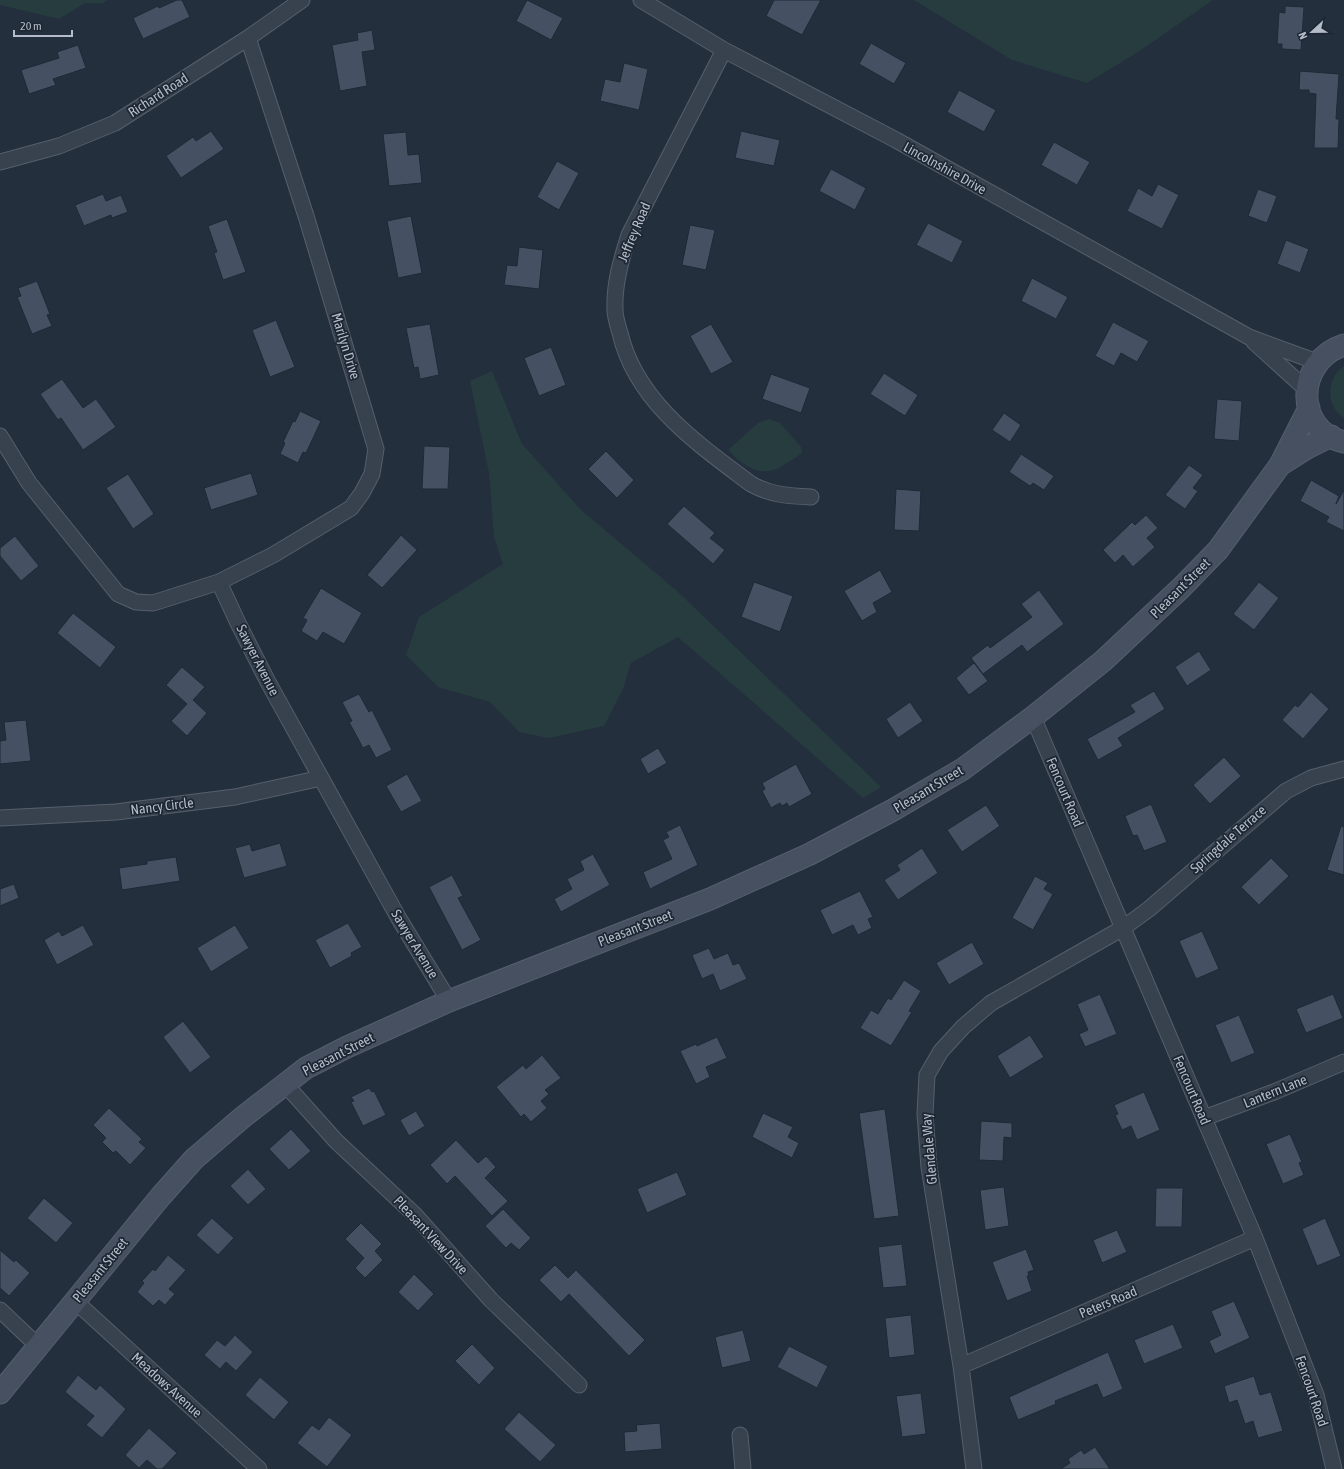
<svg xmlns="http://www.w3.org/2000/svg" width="1344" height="1469" font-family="'Asap Condensed',sans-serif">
	<rect width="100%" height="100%" fill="#242f3e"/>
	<!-- green -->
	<path fill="#263c3f" d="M 0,0 L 107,0 L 103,3 L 85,3 L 59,19 L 0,5 Z
		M 914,0 L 1213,0 L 1138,52 L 1087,83 L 1012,60 Z
		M 1344,366 L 1344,418 C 1325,405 1326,379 1344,366 Z
		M 492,371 L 522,444 L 581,510 L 676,590 L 881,787 L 863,798 L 678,637 L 631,663 L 623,689 L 604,726 L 549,738 L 519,732 L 490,702 L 438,687 L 406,655 L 419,617 L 503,564 L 494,537 L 489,473 L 470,381 Z
		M 769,419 L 780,423 L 801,447 L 802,451 L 801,454 C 780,467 769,480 744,464 C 739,461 731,454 729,449 L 758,423 Z"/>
	<!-- building -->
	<path fill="#455162" stroke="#1f2835" d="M 177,0 L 182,0 L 190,17 L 143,39 L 133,18 L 158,6 L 159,8 Z
		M 527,0 L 563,18 L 551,40 L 516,21 Z
		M 774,0 L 821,0 L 802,35 L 766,16 Z
		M 1285,6 L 1304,7 L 1301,50 L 1282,49 L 1282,44 L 1277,44 L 1279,12 L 1285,13 Z
		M 372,30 L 375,50 L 362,52 L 367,86 L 340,91 L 332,45 L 358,40 L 357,33 Z
		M 871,43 L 906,63 L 894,84 L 859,64 Z
		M 78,45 L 86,68 L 53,79 L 56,85 L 29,94 L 21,70 L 59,58 L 57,52 Z
		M 624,63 L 648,69 L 639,110 L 600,101 L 605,79 L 620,82 Z
		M 1300,71 L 1339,74 L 1336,119 L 1339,119 L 1338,148 L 1314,148 L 1316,94 L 1309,93 L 1309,90 L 1299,90 Z
		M 959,90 L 996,110 L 984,132 L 947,112 Z
		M 211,131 L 224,149 L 181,178 L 166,156 L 193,137 L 196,141 Z
		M 741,131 L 780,140 L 774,166 L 735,158 Z
		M 406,132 L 408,155 L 419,154 L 422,183 L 389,186 L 383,134 Z
		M 1054,142 L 1090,162 L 1077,185 L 1041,165 Z
		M 557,161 L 579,173 L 559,210 L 537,197 Z
		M 831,169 L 866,188 L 855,210 L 819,191 Z
		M 1158,184 L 1179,195 L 1162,229 L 1127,211 L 1138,188 L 1152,196 Z
		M 1258,189 L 1277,196 L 1267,223 L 1248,216 Z
		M 103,194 L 106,201 L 121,195 L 128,212 L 112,218 L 111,215 L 84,226 L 75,205 Z
		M 411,216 L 422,273 L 398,278 L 387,221 Z
		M 227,219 L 246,272 L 223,280 L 214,253 L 217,252 L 208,226 Z
		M 928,223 L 963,241 L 952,263 L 916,245 Z
		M 690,225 L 715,230 L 706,270 L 682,265 Z
		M 1286,240 L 1309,249 L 1300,273 L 1277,264 Z
		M 519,247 L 543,250 L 539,289 L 504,285 L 507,265 L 517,266 Z
		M 1032,278 L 1068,297 L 1056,319 L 1021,301 Z
		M 37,281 L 50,314 L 47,315 L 52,326 L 32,334 L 17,297 L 21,296 L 18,288 Z
		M 276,320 L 295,367 L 270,377 L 252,330 Z
		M 1113,322 L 1149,341 L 1137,362 L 1121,353 L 1114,366 L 1095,356 Z
		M 430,324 L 439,375 L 420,379 L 418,367 L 414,368 L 406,328 Z
		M 711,324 L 733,362 L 711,374 L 690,336 Z
		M 551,347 L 566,385 L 539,396 L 524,358 Z
		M 884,373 L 918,395 L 905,416 L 870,394 Z
		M 771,374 L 810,388 L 801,413 L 762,399 Z
		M 62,379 L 83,408 L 96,399 L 116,427 L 83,450 L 61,418 L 58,420 L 40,394 Z
		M 1217,399 L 1242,401 L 1239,441 L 1214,439 Z
		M 300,411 L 321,421 L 306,453 L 303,452 L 298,463 L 280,454 L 285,443 L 283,442 L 293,421 L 295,422 Z
		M 1004,413 L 1021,425 L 1010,442 L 992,430 Z
		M 424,446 L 450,447 L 448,489 L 422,489 Z
		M 606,451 L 634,480 L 617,498 L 588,469 Z
		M 1021,454 L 1054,476 L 1044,490 L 1033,483 L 1030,486 L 1009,472 Z
		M 1189,465 L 1203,475 L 1193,488 L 1198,491 L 1185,509 L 1165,495 Z
		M 251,473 L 258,495 L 211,510 L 204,488 Z
		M 128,474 L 154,514 L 133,529 L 106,488 Z
		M 1311,480 L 1339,496 L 1336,504 L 1344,490 L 1344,531 L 1326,522 L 1329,517 L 1300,501 Z
		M 896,489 L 921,491 L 919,531 L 894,530 Z
		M 684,506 L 715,533 L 710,538 L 725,550 L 713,564 L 667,524 Z
		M 1146,515 L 1158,528 L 1147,538 L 1155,547 L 1133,567 L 1123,555 L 1115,563 L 1103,550 L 1132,522 L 1135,525 Z
		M 401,535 L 417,550 L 382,588 L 367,575 Z
		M 15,536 L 39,566 L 21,581 L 0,556 L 0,548 Z
		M 880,570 L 892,592 L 873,603 L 877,612 L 862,621 L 844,591 Z
		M 754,582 L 793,596 L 780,632 L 741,617 Z
		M 1259,582 L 1279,598 L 1254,630 L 1233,614 Z
		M 321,588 L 362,613 L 344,644 L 323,632 L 317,641 L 301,631 L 307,620 L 303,618 Z
		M 1039,590 L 1064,624 L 1027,652 L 1022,645 L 983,674 L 971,658 L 988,645 L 990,648 L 1032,617 L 1021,604 Z
		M 73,613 L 116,647 L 100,668 L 57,633 Z
		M 1199,651 L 1211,670 L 1187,686 L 1175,667 Z
		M 974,663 L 988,681 L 969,695 L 956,678 Z
		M 182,667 L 205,687 L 193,700 L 207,713 L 187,736 L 171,721 L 187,704 L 166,685 Z
		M 1154,691 L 1165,709 L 1118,738 L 1123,746 L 1098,760 L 1087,739 L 1135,712 L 1130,705 Z
		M 1311,692 L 1329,709 L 1303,739 L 1282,720 L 1295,705 L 1298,707 Z
		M 359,694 L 369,712 L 372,710 L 392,750 L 376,758 L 369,745 L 363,748 L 349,722 L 352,721 L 342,702 Z
		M 910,702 L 923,721 L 898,738 L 886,719 Z
		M 26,720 L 31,761 L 0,764 L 0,741 L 6,740 L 4,722 Z
		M 658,748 L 667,763 L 648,774 L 640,759 Z
		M 1224,757 L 1241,776 L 1210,804 L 1193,785 Z
		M 796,764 L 812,794 L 789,807 L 787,803 L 782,806 L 780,803 L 771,808 L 762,791 L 765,789 L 762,783 Z
		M 407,774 L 422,801 L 401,812 L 386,786 Z
		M 1151,804 L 1167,842 L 1144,851 L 1137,835 L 1133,836 L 1125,816 Z
		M 986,805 L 1000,826 L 962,852 L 947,830 Z
		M 680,825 L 698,865 L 650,889 L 643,872 L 672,859 L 663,840 L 669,837 L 666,832 Z
		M 1341,826 L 1344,827 L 1344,875 L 1327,870 Z
		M 280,843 L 287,866 L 244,878 L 235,848 L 250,844 L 252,851 Z
		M 922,848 L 938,873 L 898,900 L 884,880 L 900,870 L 897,865 Z
		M 593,854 L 610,885 L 561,912 L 554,899 L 572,889 L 567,879 L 584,870 L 580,861 Z
		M 176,857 L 180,881 L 122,890 L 119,868 L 147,864 L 147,861 Z
		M 1271,858 L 1289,876 L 1259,905 L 1241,887 Z
		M 452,875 L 463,896 L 458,898 L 481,940 L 462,950 L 429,887 Z
		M 1035,876 L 1048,883 L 1044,889 L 1053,894 L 1033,930 L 1012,918 Z
		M 14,884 L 19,898 L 0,906 L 0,889 Z
		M 860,891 L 873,917 L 868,919 L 872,928 L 858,935 L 853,925 L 832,935 L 820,910 Z
		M 348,923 L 362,947 L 351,953 L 352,956 L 330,968 L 315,940 Z
		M 83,925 L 94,945 L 57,965 L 44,940 L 59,931 L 62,936 Z
		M 235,925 L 249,948 L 211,972 L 197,948 Z
		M 1202,931 L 1219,969 L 1196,979 L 1179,941 Z
		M 972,942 L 984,964 L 949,985 L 936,963 Z
		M 709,948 L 714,959 L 728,953 L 733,965 L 739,963 L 747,979 L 720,991 L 713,974 L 702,979 L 692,955 Z
		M 904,980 L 921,991 L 909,1011 L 912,1012 L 891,1046 L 860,1028 L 871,1010 L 878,1014 L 888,998 L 891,1000 Z
		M 1100,994 L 1117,1034 L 1085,1047 L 1079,1034 L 1088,1030 L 1077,1004 Z
		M 1333,994 L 1343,1018 L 1306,1033 L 1296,1009 Z
		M 1239,1015 L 1255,1053 L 1231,1063 L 1215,1025 Z
		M 183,1021 L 211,1057 L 190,1073 L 163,1037 Z
		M 1030,1035 L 1044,1057 L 1010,1078 L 997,1056 Z
		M 717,1037 L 727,1058 L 706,1067 L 710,1077 L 696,1084 L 680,1051 L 696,1044 L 697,1046 Z
		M 542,1055 L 561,1078 L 545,1090 L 549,1094 L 541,1101 L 547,1108 L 531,1122 L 524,1114 L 521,1117 L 496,1087 L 523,1065 L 526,1069 Z
		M 369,1088 L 372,1092 L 374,1091 L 386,1115 L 363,1126 L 351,1102 L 354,1101 L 351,1097 Z
		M 1144,1092 L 1160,1130 L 1137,1140 L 1131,1126 L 1122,1130 L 1115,1115 L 1118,1114 L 1114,1105 Z
		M 109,1108 L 142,1139 L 139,1142 L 146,1148 L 130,1165 L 116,1151 L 113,1153 L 102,1142 L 106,1138 L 93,1125 Z
		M 885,1109 L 899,1216 L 874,1219 L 859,1113 Z
		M 416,1111 L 425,1126 L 409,1136 L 400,1120 Z
		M 763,1113 L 793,1127 L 788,1137 L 799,1143 L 792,1158 L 752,1137 Z
		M 981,1121 L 1012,1123 L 1012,1138 L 1004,1137 L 1003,1161 L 979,1160 Z
		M 291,1129 L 311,1151 L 289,1170 L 269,1149 Z
		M 1290,1134 L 1302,1162 L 1299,1163 L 1304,1175 L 1283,1184 L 1266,1144 Z
		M 456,1140 L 478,1163 L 486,1156 L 496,1167 L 485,1178 L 508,1201 L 492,1216 L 455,1176 L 447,1184 L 430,1165 Z
		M 248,1169 L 266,1189 L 248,1205 L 230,1186 Z
		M 677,1172 L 687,1195 L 647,1213 L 637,1189 Z
		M 1004,1187 L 1009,1226 L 985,1230 L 980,1190 Z
		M 1156,1188 L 1183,1188 L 1182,1227 L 1155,1227 Z
		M 44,1198 L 73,1223 L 56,1243 L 27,1218 Z
		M 503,1209 L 531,1238 L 519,1250 L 511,1243 L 506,1248 L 485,1226 Z
		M 212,1218 L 234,1238 L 218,1255 L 196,1235 Z
		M 1325,1218 L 1341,1256 L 1317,1266 L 1302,1229 Z
		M 361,1223 L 382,1244 L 375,1251 L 383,1260 L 365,1278 L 355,1268 L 364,1258 L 345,1239 Z
		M 1117,1230 L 1127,1252 L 1102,1263 L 1093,1240 Z
		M 902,1244 L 907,1286 L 883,1288 L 878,1247 Z
		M 1026,1249 L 1034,1270 L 1028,1272 L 1029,1276 L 1027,1276 L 1032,1291 L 1007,1301 L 992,1262 Z
		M 0,1250 L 14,1262 L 16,1260 L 30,1273 L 9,1296 L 0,1288 Z
		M 168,1255 L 186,1270 L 169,1289 L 175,1294 L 165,1305 L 159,1300 L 153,1306 L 137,1292 L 144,1283 L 142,1281 L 153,1269 L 155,1271 Z
		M 555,1265 L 568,1278 L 576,1270 L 645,1340 L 629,1356 L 569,1294 L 561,1302 L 539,1280 Z
		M 414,1274 L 434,1294 L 418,1311 L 398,1292 Z
		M 1234,1301 L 1250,1338 L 1215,1354 L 1209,1341 L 1221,1335 L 1211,1311 Z
		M 911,1315 L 915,1355 L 889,1358 L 885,1318 Z
		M 1173,1324 L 1183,1348 L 1144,1364 L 1134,1340 Z
		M 743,1330 L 751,1361 L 722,1368 L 715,1337 Z
		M 235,1335 L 253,1352 L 236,1371 L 226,1362 L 220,1369 L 204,1355 L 217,1340 L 225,1346 Z
		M 472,1344 L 495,1368 L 479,1385 L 455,1361 Z
		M 789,1346 L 828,1366 L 817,1388 L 777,1367 Z
		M 1108,1352 L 1123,1389 L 1103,1398 L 1097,1384 L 1055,1401 L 1056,1404 L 1018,1420 L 1009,1397 Z
		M 78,1375 L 96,1390 L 100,1385 L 126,1409 L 102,1438 L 86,1425 L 94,1416 L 65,1392 Z
		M 1254,1376 L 1260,1395 L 1271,1392 L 1283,1431 L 1258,1438 L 1253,1421 L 1245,1424 L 1237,1400 L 1229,1403 L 1224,1386 Z
		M 260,1377 L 289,1402 L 274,1420 L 245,1395 Z
		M 921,1393 L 926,1434 L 902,1437 L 896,1396 Z
		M 519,1412 L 556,1445 L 540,1462 L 504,1429 Z
		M 329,1417 L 352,1435 L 327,1467 L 297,1443 L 312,1425 L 319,1430 Z
		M 660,1423 L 662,1449 L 625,1452 L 624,1432 L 637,1431 L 636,1425 Z
		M 149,1428 L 177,1453 L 162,1469 L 157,1469 L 147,1460 L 139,1468 L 125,1455 Z
		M 1095,1447 L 1110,1469 L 1061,1469 L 1070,1463 L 1068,1459 L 1081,1450 L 1084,1454 Z"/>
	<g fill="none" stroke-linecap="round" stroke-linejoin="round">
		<!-- minor casing -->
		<g stroke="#565f6c" stroke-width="17">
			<path id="minor" d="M 641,0 L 724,50 L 896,140 L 1249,337 L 1317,362
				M 724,50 L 629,235 C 621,260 614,284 615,310 C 615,317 618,326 620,333 C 636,402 698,444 751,484 C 771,495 789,496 811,497
				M 0,162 L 59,146 L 115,123 L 248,38 L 302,0
				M 1254,342 L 1307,390
				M 0,436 L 29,483 L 118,594 L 136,602 L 153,603 L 219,582 L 238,623 L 268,682 L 398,917 L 449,1001
				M 219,582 L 273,555 L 351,508 L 362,493 L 372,474 L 376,449 L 306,216 L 248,38
				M 1033,717 L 1255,1238 L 1316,1395 L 1334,1469
				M 0,818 L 116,812 L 235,797 L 321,778
				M 285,1084 L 336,1141 L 415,1215 L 491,1300 L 579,1385
				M 1204,1118 L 1274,1092 L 1344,1062
				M 75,1301 L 259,1469
				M 0,1310 L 38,1346
				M 961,1366 L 1255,1238
				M 740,1435 L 743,1469
				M 974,1469 L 961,1366 L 929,1167 L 925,1114 L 927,1075 L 941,1051 L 963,1027 L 991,1003 L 1123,928 L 1149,909 L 1286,791 L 1311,778 L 1344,769"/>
		</g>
		<!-- secondary casing -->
		<g stroke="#565f6c" stroke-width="23">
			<path id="secondary" d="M 1344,345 C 1296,360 1293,430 1344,442
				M 1280,465 L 1307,448 L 1331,436
				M 0,1393 L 161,1196 L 194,1159 L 243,1117 L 306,1068 L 347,1047 L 449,1001 L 710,899 L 810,854 L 893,810 L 963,769 L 1033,717 L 1103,661 L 1181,588 L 1218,550 L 1280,465 L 1309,408"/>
		</g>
		<!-- minor -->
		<use href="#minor" stroke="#38414e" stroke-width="15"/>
		<!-- secondary -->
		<use href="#secondary" stroke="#465061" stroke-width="21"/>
	</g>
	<g text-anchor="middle" stroke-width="3.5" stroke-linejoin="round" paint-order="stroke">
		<!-- street labels -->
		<g font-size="14" fill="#b4bcc9" stroke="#1d2633">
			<text transform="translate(158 95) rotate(-33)" y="5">Richard Road</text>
			<text transform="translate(945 168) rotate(29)" y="5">Lincolnshire Drive</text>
			<text transform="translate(634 232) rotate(-67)" y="5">Jeffrey Road</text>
			<text transform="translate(346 346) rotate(73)" y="5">Marilyn Drive</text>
			<text transform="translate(1180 588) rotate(-45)" y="5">Pleasant Street</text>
			<text transform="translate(258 660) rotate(63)" y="5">Sawyer Avenue</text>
			<text transform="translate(928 789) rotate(-31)" y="5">Pleasant Street</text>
			<text transform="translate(1065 792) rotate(67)" y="5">Fencourt Road</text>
			<text transform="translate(162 806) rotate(-7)" y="5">Nancy Circle</text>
			<text transform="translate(1228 839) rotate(-41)" y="5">Springdale Terrace</text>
			<text transform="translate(635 928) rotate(-21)" y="5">Pleasant Street</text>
			<text transform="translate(415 944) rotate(59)" y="5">Sawyer Avenue</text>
			<text transform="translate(338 1054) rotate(-27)" y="5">Pleasant Street</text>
			<text transform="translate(1192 1090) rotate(67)" y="5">Fencourt Road</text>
			<text transform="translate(1275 1091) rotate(-22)" y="5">Lantern Lane</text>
			<text transform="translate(929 1149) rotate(-95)" y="5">Glendale Way</text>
			<text transform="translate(431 1235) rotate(47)" y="5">Pleasant View Drive</text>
			<text transform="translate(100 1270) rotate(-51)" y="5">Pleasant Street</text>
			<text transform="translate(1108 1302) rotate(-23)" y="5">Peters Road</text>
			<text transform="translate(167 1385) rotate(42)" y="5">Meadows Avenue</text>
			<text transform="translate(1312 1391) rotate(71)" y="5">Fencourt Road</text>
		</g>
	</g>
	<!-- north arrow -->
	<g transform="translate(1312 32) rotate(248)" stroke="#1d2633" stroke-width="3" paint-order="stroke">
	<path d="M0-3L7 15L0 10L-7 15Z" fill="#b4bcc9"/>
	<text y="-6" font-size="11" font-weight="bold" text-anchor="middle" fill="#b4bcc9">N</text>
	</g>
	<!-- scale -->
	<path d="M14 30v6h58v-6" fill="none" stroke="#b4bcc9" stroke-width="2"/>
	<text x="20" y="30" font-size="12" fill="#b4bcc9" stroke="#1d2633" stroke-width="3" paint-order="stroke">20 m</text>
</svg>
